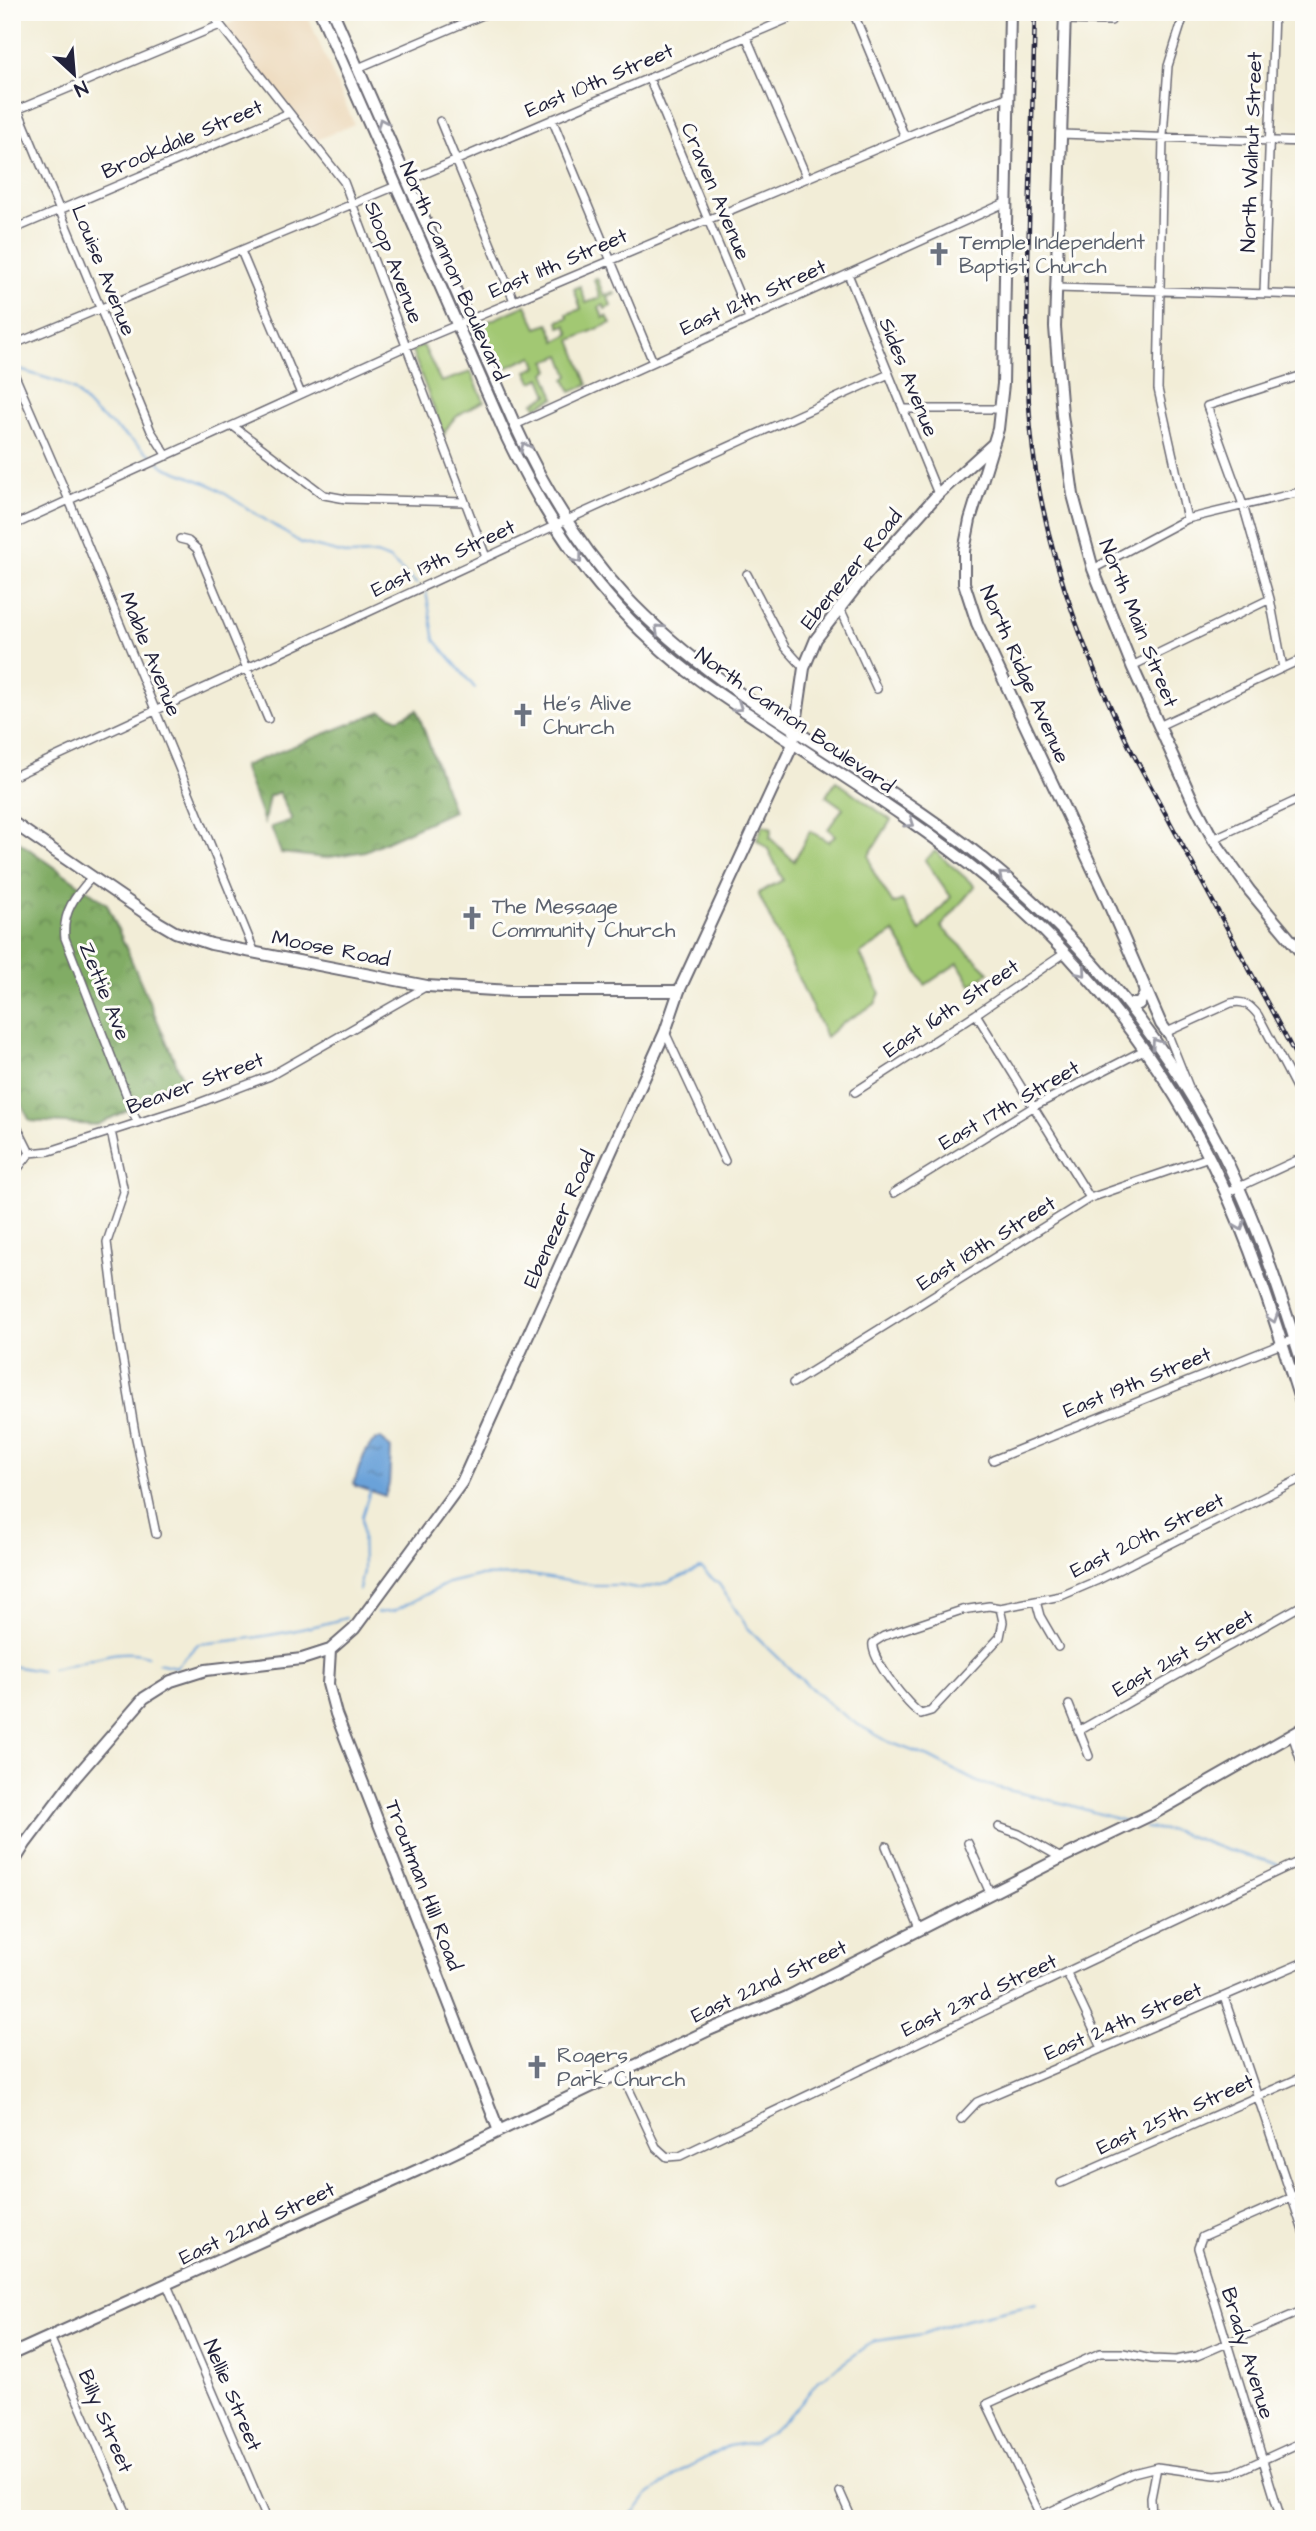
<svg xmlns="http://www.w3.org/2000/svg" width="1316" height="2531" font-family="'Architects Daughter',sans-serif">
	<defs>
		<pattern id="forest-crowns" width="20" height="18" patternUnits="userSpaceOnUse" patternTransform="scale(1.75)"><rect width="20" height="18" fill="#81ac65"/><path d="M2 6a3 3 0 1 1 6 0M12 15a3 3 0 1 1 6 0" fill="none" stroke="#698c54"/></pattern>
		<pattern id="water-ripples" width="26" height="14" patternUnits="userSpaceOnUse" patternTransform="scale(1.75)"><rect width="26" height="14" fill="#6ba2d9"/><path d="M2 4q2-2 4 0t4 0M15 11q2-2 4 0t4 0" fill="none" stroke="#5884b1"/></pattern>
	</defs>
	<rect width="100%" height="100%" fill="#fdfcf7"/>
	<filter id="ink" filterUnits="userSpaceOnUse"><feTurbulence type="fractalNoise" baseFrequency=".0143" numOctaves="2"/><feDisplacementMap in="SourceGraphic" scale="14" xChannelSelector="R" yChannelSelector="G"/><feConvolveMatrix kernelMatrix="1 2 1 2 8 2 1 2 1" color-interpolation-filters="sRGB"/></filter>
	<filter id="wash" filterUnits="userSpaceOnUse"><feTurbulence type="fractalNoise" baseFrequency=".00686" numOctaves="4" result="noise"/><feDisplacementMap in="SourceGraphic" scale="28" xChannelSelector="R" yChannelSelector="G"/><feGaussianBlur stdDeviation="1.57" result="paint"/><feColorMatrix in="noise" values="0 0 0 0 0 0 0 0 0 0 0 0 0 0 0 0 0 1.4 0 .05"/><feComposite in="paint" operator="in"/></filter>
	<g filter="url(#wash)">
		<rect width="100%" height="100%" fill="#f2edd7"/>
		<!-- built -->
		<path fill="#ecd8ba" d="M 249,12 L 306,12 L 354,124 L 317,140 L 224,27 Z"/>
		<!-- grass -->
		<path fill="#a2c873" stroke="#627557" stroke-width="2" d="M 597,278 L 604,296 L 614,292 L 615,294 L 608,297 L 611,306 L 605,309 L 604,305 L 599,307 L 603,318 L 607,316 L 611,323 L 571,340 L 588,385 L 571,392 L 565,379 L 569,376 L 561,355 L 546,361 L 550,370 L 545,373 L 555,398 L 536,407 L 534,403 L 548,395 L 541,378 L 532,382 L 527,371 L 537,367 L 533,356 L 499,371 L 480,325 L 526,305 L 537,328 L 549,324 L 556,341 L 570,334 L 566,325 L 560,327 L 558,321 L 568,318 L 567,314 L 581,309 L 574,289 L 580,286 L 586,303 L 600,298 L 594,279 Z
			M 423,345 L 441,382 L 471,372 L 484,401 C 467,410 451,415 444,435 L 412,351 Z
			M 836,781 L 891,820 L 869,855 L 873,871 L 893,904 L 902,900 L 920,931 L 951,897 L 925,860 L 935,851 L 975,886 L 941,927 L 989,972 L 971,985 L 958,963 L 925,985 L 894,932 L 860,954 L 880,993 L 875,1004 L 841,1024 L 826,1037 L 758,893 L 783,880 L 768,849 L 757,840 L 763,825 L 772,828 L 770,838 L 794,861 L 810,831 L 829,842 L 835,835 L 828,829 L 843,808 L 826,796 Z"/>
		<!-- forest -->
		<path fill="url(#forest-crowns)" stroke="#526750" stroke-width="2" d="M 417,710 L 453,811 L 365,851 L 325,858 L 281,853 L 271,827 L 292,820 L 279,792 L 269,796 L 264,822 L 243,766 L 382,711 L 398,719 Z
			M 19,842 L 107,904 L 184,1082 L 97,1125 L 30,1121 L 12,1085 L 12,845 Z"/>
		<!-- water -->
		<path fill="url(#water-ripples)" stroke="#46628a" stroke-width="2" d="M 381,1438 L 391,1449 L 389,1484 L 385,1496 L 355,1486 L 354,1483 C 359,1469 365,1442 381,1438 Z"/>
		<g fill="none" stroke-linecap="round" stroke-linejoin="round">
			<!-- stream -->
			<path stroke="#6ba2d9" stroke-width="2" d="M 17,369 L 62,383 L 75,391 L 94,412 L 155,458
				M 159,462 L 165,467 L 213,486 L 301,543 L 349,555 L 376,554 L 389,559 L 417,584
				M 426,592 L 435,640 L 475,688
				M 359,1590 L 363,1571 L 362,1516 L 370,1491
				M 377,1613 L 394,1611 L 448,1583 L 477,1576 L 530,1575 L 593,1585 L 621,1585 L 641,1589 L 669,1582 L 700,1568 L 719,1584 L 747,1627 L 796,1675 L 835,1709 L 857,1724 L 889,1742 L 929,1757 L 979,1783 L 1066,1804 L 1124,1821
				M 158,1663 L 176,1667 L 198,1644 C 248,1640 297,1632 346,1618
				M 12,1666 L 41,1671
				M 52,1669 C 84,1664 117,1645 148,1656
				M 1146,1828 L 1175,1831 L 1226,1850 L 1278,1864
				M 624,2519 L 637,2510 L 648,2495 L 683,2470 L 728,2446 L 755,2442 L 770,2433 L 798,2407 L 817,2382 L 867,2346 L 876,2341 L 923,2334 L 966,2319 L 1037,2303"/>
		</g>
	</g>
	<g filter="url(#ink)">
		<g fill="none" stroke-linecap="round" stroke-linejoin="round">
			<!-- street casing -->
			<g stroke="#6b6972" stroke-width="10">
				<path id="street" d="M 210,12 L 344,182 L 486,557
					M 853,12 L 905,137
					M 1185,12 L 1168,66 L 1163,136 L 1158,389 L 1187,519
					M 1064,20 L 1111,21
					M 746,36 L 807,178
					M 358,68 L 490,12
					M 649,78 L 749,318
					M 12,95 L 151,431 L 167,456
					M 12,112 L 220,25
					M 552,119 L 653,362
					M 440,121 L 514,301
					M 1060,134 L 1304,142
					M 408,181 L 804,12
					M 12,230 L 289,113
					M 241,251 L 301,394
					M 848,274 L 938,494
					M 1056,288 L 1304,295
					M 1264,293 L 1274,12
					M 12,345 L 396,186
					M 12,369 L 69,500 L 255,953
					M 903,409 L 1000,409
					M 515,425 L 1007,202
					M 233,426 L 324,495 L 346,499 L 465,502
					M 12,526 L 407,346 L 905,137 L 983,105 L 1008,97
					M 180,539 L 188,541 L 197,549 L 268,719
					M 1093,569 L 1187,519 L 1304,491
					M 747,574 L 785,647 L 804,668
					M 840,608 L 877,689
					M 1132,666 L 1270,599
					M 1283,668 L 1270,599 L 1243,505 L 1207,406 L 1303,375
					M 1159,726 L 1304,658
					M 12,777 L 567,520 L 889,374
					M 1213,839 L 1304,797
					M 92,877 C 75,896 62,912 65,938 L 137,1122
					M 976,1014 L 1090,1198
					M 665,1032 L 725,1161
					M 1189,1087 L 1167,1032 L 1231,1003 C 1244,1000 1250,1005 1258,1015 L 1304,1103
					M 855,1092 L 976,1014 L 1065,953
					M 12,1117 L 30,1153
					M 111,1131 L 124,1192 L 107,1242 L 119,1338 L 135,1433 L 156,1534
					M 30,1153 L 50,1151 L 196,1104 L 270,1076 L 427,986
					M 12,1176 L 30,1153
					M 894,1193 L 1033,1107 L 1144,1050
					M 1226,1193 L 1304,1157
					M 793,1383 L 1090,1198 L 1209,1157
					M 993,1460 L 1294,1339
					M 1036,1601 L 1040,1616 L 1058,1647
					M 989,1606 L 1000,1608 L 1003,1622 L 1000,1637 L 931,1711 L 921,1714 C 908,1706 870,1658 873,1643 L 884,1636 L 962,1610 Z
					M 1000,1608 L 1061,1596 L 1096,1581 L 1304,1477
					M 1069,1705 L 1089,1756
					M 1078,1731 L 1304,1604
					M 1292,1734 L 1304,1771
					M 999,1827 L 1019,1834 L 1061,1858
					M 968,1843 L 990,1893
					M 886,1846 L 920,1929
					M 1067,1973 L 1102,2048
					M 1224,1997 L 1304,2234
					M 621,2072 L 656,2147 L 667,2157 L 680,2156 L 1304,1859
					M 961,2119 L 977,2102 L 1304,1962
					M 1061,2183 L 1304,2076
					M 167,2285 L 267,2519
					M 50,2337 L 129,2519
					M 840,2492 L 852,2519
					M 1034,2519 L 1133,2473 L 1157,2467 L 1215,2475 L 1234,2473 L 1304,2441
					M 1042,2519 L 987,2404 L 1100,2353 L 1123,2353 L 1152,2359 L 1176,2360 L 1197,2356 L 1304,2310
					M 1152,2519 L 1151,2498 L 1157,2467
					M 1281,2519 L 1198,2248 L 1202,2237 L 1304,2192"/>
			</g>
			<!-- secondary casing -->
			<g stroke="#6b6972" stroke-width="14">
				<path id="secondary" d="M 1010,12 L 1003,384 L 998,429 L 970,520 L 964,551 L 964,583 L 977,623 L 1104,893 L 1161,1024 L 1167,1032
					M 12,822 L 158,922 L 175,932 L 211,944 L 427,986 L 511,991 L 679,991
					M 330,1650 L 328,1684 L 336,1714 L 499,2131
					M 12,1865 L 25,1844 L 74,1779 L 144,1698 L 171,1681 L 206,1670 L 302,1659 L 330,1650 L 354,1629 L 462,1482 L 665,1032 L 679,991 L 793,744 L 804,668 L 816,639 L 864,577 L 938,494 L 993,444
					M 12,2354 L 418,2170 L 709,2030 L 787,1997 L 1061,1858 L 1155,1813 L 1304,1728"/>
			</g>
			<!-- primary casing -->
			<g stroke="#6b6972" stroke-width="14">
				<path id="primary" d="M 320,12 L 507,438 C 544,515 589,584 653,642 C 685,672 722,696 758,720 C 834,771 916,820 987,879 C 1084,960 1167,1065 1220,1180 C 1255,1254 1279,1334 1304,1412
					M 333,12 L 515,425 C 543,486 578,545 624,595 C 732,710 882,772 1001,873 C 1102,959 1187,1069 1240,1190 C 1266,1248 1285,1309 1304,1369
					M 1065,12 L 1055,327 L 1062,415 L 1073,495 L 1093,569 L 1132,666 L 1192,799 L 1213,839 L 1249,890 L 1304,956
					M 1127,1004 L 1139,1004 L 1145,994 L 1143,985"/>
			</g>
			<!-- street -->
			<use href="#street" stroke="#fff" stroke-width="7"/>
			<!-- secondary -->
			<use href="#secondary" stroke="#fff" stroke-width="10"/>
			<!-- primary -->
			<use href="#primary" stroke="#fff" stroke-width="10"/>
			<!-- rail casing -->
			<g stroke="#22223b" stroke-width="4.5">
				<path id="rail" d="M 1035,12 C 1033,95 1030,178 1028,261 C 1027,331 1025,402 1036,472 C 1052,568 1086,659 1129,746 L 1304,1071"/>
			</g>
			<!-- rail -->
			<use href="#rail" stroke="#fdfcf7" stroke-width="2" stroke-dasharray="5" stroke-linecap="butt"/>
		</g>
		<!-- one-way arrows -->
		<defs><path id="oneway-chevron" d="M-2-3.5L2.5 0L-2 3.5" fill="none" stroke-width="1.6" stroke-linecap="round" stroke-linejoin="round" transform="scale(1.75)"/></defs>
		<g stroke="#9c9ca7">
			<use href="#oneway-chevron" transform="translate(382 123) rotate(-114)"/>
			<use href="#oneway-chevron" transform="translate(525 447) rotate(-116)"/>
			<use href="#oneway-chevron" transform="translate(578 559) rotate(53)"/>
			<use href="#oneway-chevron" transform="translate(659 629) rotate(-137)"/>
			<use href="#oneway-chevron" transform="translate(738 707) rotate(34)"/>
			<use href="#oneway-chevron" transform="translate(910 823) rotate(34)"/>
			<use href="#oneway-chevron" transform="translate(1003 876) rotate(-139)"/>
			<use href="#oneway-chevron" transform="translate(1082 972) rotate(49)"/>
			<use href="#oneway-chevron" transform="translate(1156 1043) rotate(-125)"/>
			<use href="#oneway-chevron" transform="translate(1240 1226) rotate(68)"/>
			<use href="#oneway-chevron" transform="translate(1273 1318) rotate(72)"/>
		</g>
	</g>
	<!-- icons -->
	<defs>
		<g id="church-bare" transform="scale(1.89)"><path d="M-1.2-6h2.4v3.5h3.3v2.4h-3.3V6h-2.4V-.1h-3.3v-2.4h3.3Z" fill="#6b7280" stroke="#fdfcf7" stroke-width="2.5" paint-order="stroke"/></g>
	</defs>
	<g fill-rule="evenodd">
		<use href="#church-bare" x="939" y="254"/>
		<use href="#church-bare" x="523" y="715"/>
		<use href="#church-bare" x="472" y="918"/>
		<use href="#church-bare" x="537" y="2067"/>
	</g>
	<g text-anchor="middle" stroke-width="6" stroke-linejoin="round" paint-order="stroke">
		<!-- street labels -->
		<g font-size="21" fill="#22223b" stroke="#fdfcf7">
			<text transform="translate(599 80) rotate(-23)" y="7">East 10th Street</text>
			<text transform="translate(182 139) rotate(-23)" y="7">Brookdale Street</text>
			<text transform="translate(1251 152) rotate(-88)" y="7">North Walnut Street</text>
			<text transform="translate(716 191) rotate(67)" y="7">Craven Avenue</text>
			<text transform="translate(394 262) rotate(69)" y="7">Sloop Avenue</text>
			<text transform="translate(558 263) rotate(-23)" y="7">East 11th Street</text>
			<text transform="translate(104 270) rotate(68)" y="7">Louise Avenue</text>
			<text transform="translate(454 271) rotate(66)" y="7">North Cannon Boulevard</text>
			<text transform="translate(753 297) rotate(-24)" y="7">East 12th Street</text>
			<text transform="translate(909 377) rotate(68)" y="7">Sides Avenue</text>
			<text transform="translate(443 558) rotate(-25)" y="7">East 13th Street</text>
			<text transform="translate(851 569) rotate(-51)" y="7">Ebenezer Road</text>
			<text transform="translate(1139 623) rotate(68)" y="7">North Main Street</text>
			<text transform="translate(151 654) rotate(68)" y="7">Mable Avenue</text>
			<text transform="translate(1025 674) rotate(66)" y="7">North Ridge Avenue</text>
			<text transform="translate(795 720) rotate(35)" y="7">North Cannon Boulevard</text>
			<text transform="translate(331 948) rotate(11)" y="7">Moose Road</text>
			<text transform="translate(105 991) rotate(68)" y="7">Zettie Ave</text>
			<text transform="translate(951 1008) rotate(-34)" y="7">East 16th Street</text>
			<text transform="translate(195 1083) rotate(-20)" y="7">Beaver Street</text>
			<text transform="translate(1009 1105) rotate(-30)" y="7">East 17th Street</text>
			<text transform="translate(559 1219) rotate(-66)" y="7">Ebenezer Road</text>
			<text transform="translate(986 1243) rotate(-32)" y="7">East 18th Street</text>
			<text transform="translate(1137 1382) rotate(-22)" y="7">East 19th Street</text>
			<text transform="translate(1147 1535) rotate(-26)" y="7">East 20th Street</text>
			<text transform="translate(1183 1653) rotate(-29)" y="7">East 21st Street</text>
			<text transform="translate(424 1885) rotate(69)" y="7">Troutman Hill Road</text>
			<text transform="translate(769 1981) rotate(-25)" y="7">East 22nd Street</text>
			<text transform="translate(979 1995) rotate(-25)" y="7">East 23rd Street</text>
			<text transform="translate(1123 2021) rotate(-23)" y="7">East 24th Street</text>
			<text transform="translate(1175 2114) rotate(-24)" y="7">East 25th Street</text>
			<text transform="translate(257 2223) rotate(-25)" y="7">East 22nd Street</text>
			<text transform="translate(1248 2353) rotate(73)" y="7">Brady Avenue</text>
			<text transform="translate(233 2395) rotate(67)" y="7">Nellie Street</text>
			<text transform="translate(106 2421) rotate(67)" y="7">Billy Street</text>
		</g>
		<!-- worship labels -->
		<g font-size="21" fill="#5b616d" stroke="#fdfcf7" text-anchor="start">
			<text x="959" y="249">Temple Independent<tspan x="959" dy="24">Baptist Church</tspan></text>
			<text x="543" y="710">He's Alive<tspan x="543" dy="24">Church</tspan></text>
			<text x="492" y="913">The Message<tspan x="492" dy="24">Community Church</tspan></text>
			<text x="557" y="2062">Rogers<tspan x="557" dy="24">Park Church</tspan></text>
		</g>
	</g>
	<!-- margin -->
	<rect width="1316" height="2531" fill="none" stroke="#fdfcf7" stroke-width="42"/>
	<!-- north arrow -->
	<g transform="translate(74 74) rotate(154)" stroke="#fdfcf7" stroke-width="5" paint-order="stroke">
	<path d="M0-5L12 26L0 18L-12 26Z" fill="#22223b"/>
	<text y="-10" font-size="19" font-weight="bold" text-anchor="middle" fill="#22223b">N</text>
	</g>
</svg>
